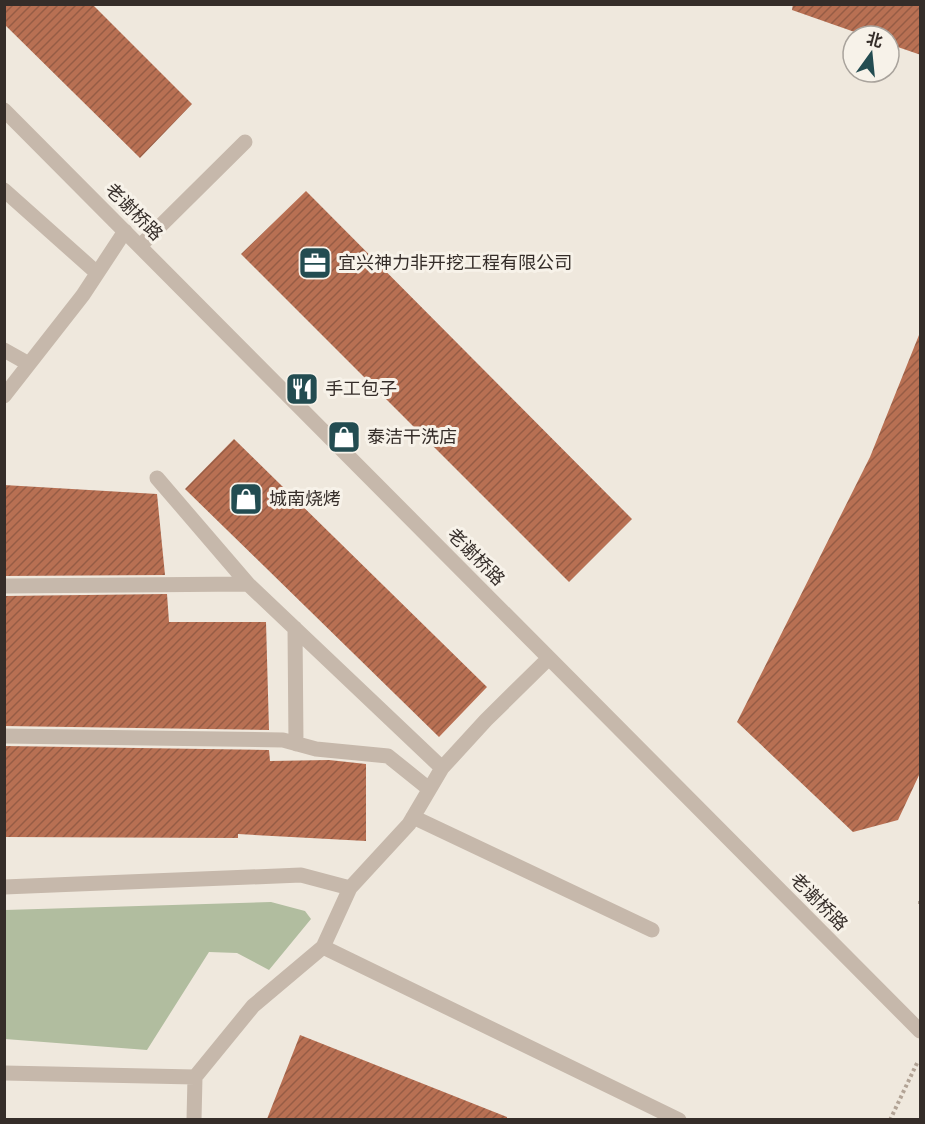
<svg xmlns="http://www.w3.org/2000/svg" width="925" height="1124" font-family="'Noto Sans','Noto Sans SC',sans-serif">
	<defs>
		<pattern id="building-hatch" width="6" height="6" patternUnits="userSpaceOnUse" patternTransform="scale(1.5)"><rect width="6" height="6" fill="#b87053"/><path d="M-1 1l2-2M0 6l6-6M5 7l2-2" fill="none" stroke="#965c45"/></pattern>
	</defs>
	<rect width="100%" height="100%" fill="#efe8dd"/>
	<!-- grass -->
	<path fill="#b1bd9f" d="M 271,902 L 305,911 L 311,919 L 269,970 L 237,953 L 209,952 L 147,1050 L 5,1039 L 5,910 Z"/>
	<!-- building -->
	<path fill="url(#building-hatch)" d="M 4,4 L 92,4 L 192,104 L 140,158 L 4,24 Z
		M 793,4 L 921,4 L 921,55 L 889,44 L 889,36 L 866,36 L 792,10 Z
		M 306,191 L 632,519 L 569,582 L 241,254 Z
		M 919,335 L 921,771 L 898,820 L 853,832 L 737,722 L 870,457 Z
		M 234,439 L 487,687 L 439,737 L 185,489 Z
		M 4,485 L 157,494 L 165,575 L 4,576 Z
		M 167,594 L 169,622 L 266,622 L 269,730 L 4,726 L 4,596 Z
		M 4,746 L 269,750 L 270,761 L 329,760 L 366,764 L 366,841 L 238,834 L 238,838 L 4,837 Z
		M 300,1035 L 507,1117 L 507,1119 L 267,1119 Z"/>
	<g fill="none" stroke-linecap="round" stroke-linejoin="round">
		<!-- path -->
		<path stroke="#b2a395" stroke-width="4" stroke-dasharray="3 3" stroke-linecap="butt" d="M 920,901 L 920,907
			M 890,1120 L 918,1061"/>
		<!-- street -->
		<path stroke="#c6b8ab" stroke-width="15" d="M 4,110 L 920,1031
			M 4,190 L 97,273
			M 140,246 L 245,142
			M 4,350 L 29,364
			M 4,396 L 83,295 L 125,231
			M 157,478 L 248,584
			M 4,586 L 248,584 L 442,768
			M 295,628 L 296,744
			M 4,736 L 283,740 L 316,749 L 388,756 L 429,789
			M 413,817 L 652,930
			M 4,887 L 301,875 L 350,888 L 323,947 L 253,1006 L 195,1077 L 194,1120
			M 350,888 L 409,824 L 442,768 L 486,720 L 549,658
			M 323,947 L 679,1120
			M 4,1073 L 195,1077"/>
	</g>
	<!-- icons -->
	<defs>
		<g id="office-square" transform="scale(1.725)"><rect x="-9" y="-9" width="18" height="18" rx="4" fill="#234c51" stroke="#f7f2e9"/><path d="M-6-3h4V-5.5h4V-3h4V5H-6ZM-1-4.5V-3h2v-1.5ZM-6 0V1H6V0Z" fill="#fff"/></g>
		<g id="restaurant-square" transform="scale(1.725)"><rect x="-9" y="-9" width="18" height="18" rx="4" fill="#234c51" stroke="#f7f2e9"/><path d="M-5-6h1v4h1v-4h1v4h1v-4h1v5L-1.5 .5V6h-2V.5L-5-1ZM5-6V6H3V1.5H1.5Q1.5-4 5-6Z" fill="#fff"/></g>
		<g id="shop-square" transform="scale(1.725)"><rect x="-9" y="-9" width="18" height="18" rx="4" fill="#234c51" stroke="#f7f2e9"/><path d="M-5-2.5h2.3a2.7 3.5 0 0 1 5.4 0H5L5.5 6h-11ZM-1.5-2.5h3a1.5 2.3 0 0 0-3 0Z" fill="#fff"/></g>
	</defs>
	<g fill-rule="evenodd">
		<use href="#office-square" x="315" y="263"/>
		<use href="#restaurant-square" x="302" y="389"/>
		<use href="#shop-square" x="344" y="437"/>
		<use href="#shop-square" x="246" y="499"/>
	</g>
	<g text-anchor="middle" stroke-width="6" stroke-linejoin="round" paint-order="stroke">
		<!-- street labels -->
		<g font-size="18" fill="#352d29" stroke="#f7f2e9">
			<text transform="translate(134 212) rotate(45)" y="6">老谢桥路</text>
			<text transform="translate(476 557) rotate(45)" y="6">老谢桥路</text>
			<text transform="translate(819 902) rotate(45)" y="6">老谢桥路</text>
		</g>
		<!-- poi labels -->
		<g font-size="18" fill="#352d29" stroke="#f7f2e9" text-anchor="start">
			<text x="338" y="269">宜兴神力非开挖工程有限公司</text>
			<text x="325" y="395">手工包子</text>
			<text x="367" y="443">泰洁干洗店</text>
			<text x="269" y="505">城南烧烤</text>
		</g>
	</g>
	<!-- border -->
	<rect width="925" height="1124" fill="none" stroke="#352d29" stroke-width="12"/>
	<!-- north arrow -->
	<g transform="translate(871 54) rotate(15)"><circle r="28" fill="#f7f2e9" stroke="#a9a39c" stroke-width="1.5"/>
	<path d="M0-4.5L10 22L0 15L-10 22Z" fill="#234c51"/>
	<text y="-9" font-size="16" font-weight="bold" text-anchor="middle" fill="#352d29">北</text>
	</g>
</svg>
